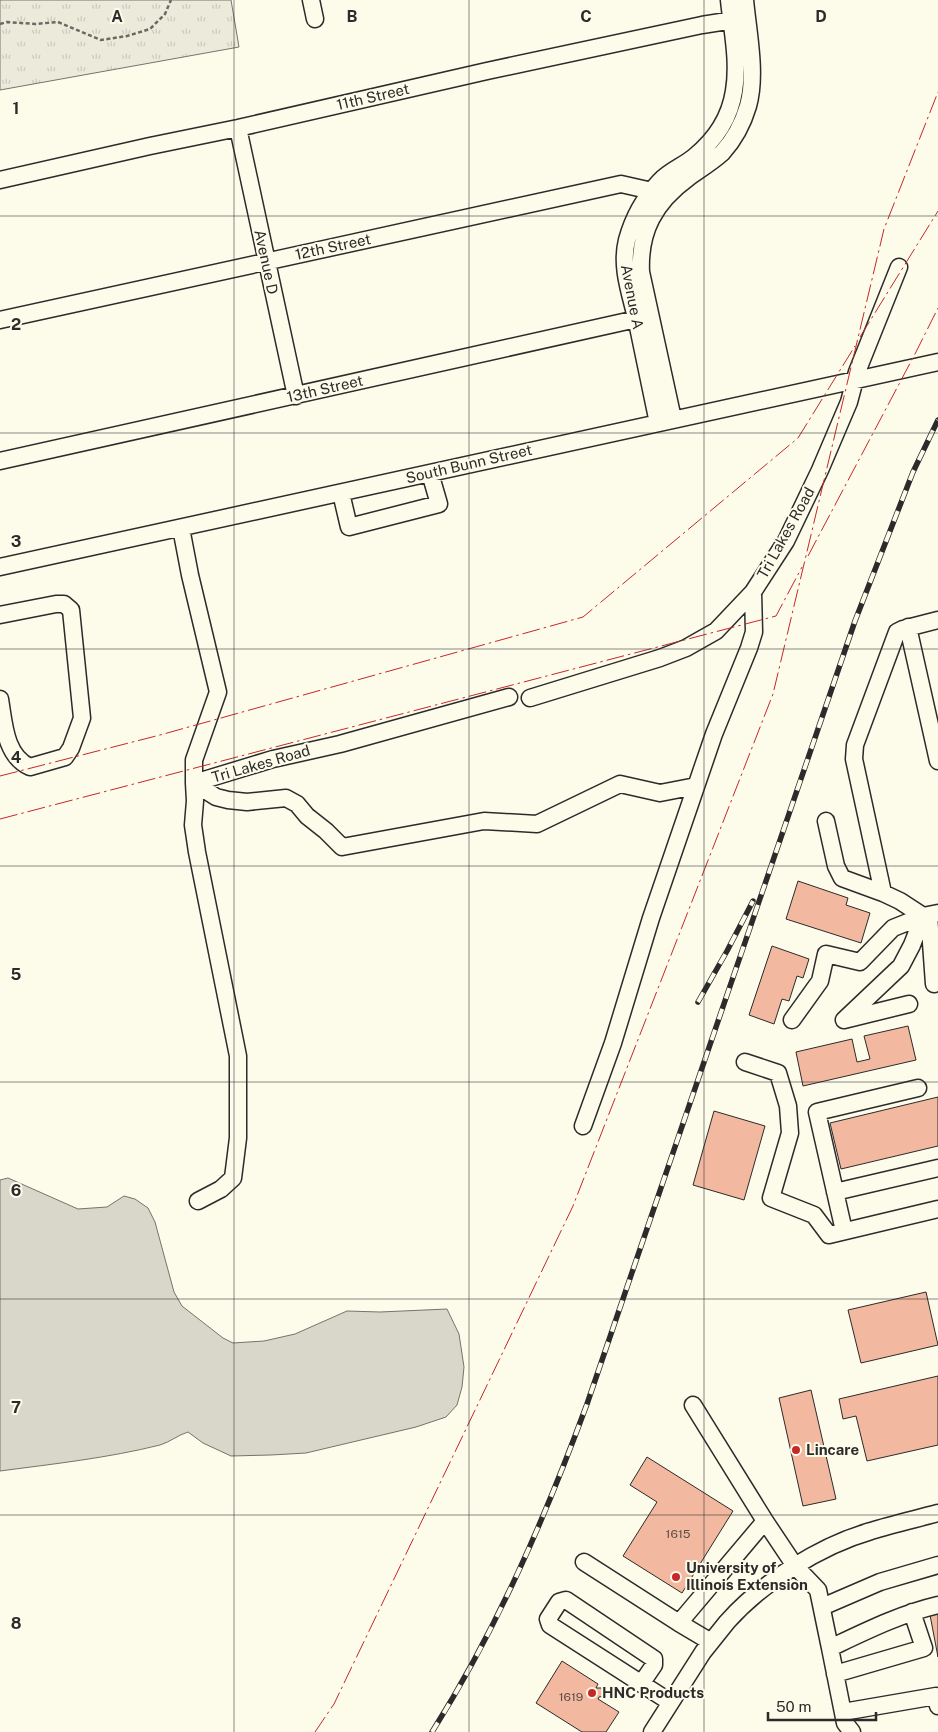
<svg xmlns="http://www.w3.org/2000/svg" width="938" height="1732" font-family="'Public Sans',sans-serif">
	<defs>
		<pattern id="grass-tufts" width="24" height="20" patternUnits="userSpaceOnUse" patternTransform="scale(1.25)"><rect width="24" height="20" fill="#ecebdb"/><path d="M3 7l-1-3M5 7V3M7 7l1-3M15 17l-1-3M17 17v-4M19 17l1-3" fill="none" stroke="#cbcabc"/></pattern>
	</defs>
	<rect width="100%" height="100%" fill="#fdfbea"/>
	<!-- grass -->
	<path fill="url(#grass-tufts)" stroke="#74746e" d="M 0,0 L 231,0 L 239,47 L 0,90 Z"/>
	<!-- water -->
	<path fill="#d8d7c9" stroke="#74746e" d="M 8,1178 L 78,1209 L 107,1207 L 124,1196 L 135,1199 L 148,1208 L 155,1222 L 174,1292 L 182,1306 L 223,1338 L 233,1343 L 264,1341 L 295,1334 L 347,1311 L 380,1312 L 447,1309 L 459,1334 L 464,1367 L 462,1387 L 457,1405 L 446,1417 L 416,1427 L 306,1453 L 271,1455 L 231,1456 L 203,1443 L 188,1432 C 178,1435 170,1442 160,1445 C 108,1458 53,1464 0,1471 L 0,1180 Z"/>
	<!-- building -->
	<path fill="#f2b8a0" stroke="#2b2b2b" d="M 798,881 L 848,898 L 846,905 L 870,913 L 861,943 L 786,919 Z
		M 772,946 L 809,959 L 803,978 L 797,976 L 789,1001 L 782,999 L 774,1024 L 749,1015 Z
		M 908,1026 L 916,1060 L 803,1086 L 796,1052 L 852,1039 L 857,1062 L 870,1059 L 864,1036 Z
		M 938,1097 L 938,1146 L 841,1169 L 830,1123 Z
		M 714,1111 L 765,1126 L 744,1200 L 693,1185 Z
		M 926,1292 L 938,1345 L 861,1363 L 848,1310 Z
		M 938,1376 L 938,1445 L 867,1461 L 856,1416 L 843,1419 L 839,1399 Z
		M 811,1390 L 836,1499 L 803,1506 L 779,1398 Z
		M 647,1457 L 733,1511 L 682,1593 L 623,1556 L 657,1502 L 630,1485 Z
		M 938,1614 L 938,1657 L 930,1615 Z
		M 562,1661 L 598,1684 L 596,1688 L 603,1688 L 605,1696 L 599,1697 L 598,1699 L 619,1712 L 606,1732 L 582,1732 L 536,1703 Z"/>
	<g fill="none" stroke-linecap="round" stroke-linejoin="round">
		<!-- minor casing -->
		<g stroke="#2b2b2b" stroke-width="19">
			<path id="minor" d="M 311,0 L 315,19
				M 238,128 L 296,396
				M 0,180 L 150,146 L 238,128 L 487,71 L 702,25 L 746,18
				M 0,320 L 621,184 L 652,191 L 664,199
				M 673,419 L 641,272 C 639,231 655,202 688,178 C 699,170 712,162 722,153 C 733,141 743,123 748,106 C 757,75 748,32 745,0
				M 658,423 C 651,389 644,356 637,322 C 631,295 620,268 627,240 C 633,218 644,198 660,181 C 669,171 683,166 694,157 C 715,140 730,117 734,91 C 739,61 732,30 729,0
				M 0,461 L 650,316
				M 341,493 L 349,527 L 439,504 L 430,473
				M 181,528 L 190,575 L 218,692 L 194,760 L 194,783 L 216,797 L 228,800 L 247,802 L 286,798 L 297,804 L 307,816 L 326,831 L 342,847 L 484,821 L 537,824 L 620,784 L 660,793 L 696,786
				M 0,567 L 938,362
				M 0,615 L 56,604 L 64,604 L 71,610 L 82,718 L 71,748 L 65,757 L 30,767 C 5,756 4,723 0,699
				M 908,627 L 934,743
				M 530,698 L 660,658 L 686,648 L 716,631 L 753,592 L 786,541 L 820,470 L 849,402 L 857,372 L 899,267
				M 938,743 L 934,743 L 938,761
				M 826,821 L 836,866 L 842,878 L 883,893
				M 929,915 L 934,984
				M 923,916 L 900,901 L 883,893 L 854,759 L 855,745 L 897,632 L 903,629 L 938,620
				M 909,1004 L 844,1020 L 901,966 L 912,945 L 923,916
				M 792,1020 L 820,981 L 826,954 L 860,962 L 893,928 L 923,916 L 938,913
				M 745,1062 L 778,1073 L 788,1106 L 790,1133 L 771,1198 L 814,1215 L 829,1235 L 938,1209
				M 583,1126 L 613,1043 L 651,918 L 714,734 L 749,648 L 754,632 L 753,592
				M 835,1192 L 938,1168
				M 198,1201 L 221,1189 L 233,1178 L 238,1138 L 238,1056 L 197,852 L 193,825 L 195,801 L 194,783 L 273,759 L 340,744 L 509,697
				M 844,1231 L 817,1112 L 918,1088
				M 765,1521 L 795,1566 L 818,1590 L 830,1648 C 866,1631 900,1614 938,1605
				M 584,1562 L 679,1623 L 765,1521 L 693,1405
				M 822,1607 L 880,1582 L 938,1565
				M 679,1623 L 711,1642
				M 830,1648 L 845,1723 L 852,1732
				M 835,1674 L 924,1648 L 912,1612
				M 641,1684 L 654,1665 L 654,1659 L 566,1600 L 559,1602 L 548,1619 L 550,1625 L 670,1702
				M 843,1712 L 936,1696 L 938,1706
				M 652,1732 L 703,1652 C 711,1642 719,1632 727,1622 C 763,1582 819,1546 871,1531 C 893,1524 916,1519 938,1513"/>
		</g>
		<!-- path -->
		<path stroke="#6a6964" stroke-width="2.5" stroke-dasharray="4 2.5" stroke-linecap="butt" d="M 0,24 L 7,22 L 35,24 L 58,22 L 101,40 L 127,36 L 150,29 L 165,14 L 171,0"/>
		<!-- minor -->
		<use href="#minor" stroke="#fdfbea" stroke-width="16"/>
		<!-- rail casing -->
		<g stroke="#2b2b2b" stroke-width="5.5">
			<path id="rail" d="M 698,1002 L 727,951 L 753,901
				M 432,1732 C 497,1629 545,1518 587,1404 L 855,621 L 913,472 L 938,420"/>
		</g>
		<!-- rail -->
		<use href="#rail" stroke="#fdfbea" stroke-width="4" stroke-dasharray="11" stroke-linecap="butt"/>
		<!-- power -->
		<path stroke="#c62828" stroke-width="1" stroke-dasharray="18 4 2.5 4" stroke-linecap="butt" d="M 860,337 L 938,211
			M 808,556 L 916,352 L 938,308
			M 0,776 L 160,735 L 583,617 L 798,438 L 855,346
			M 0,819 L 776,616 L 802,567
			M 315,1732 L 334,1704 L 573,1206 L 773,694 L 884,229 L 938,92"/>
	</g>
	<!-- grid -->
	<path fill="none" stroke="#2b2b2b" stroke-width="1" stroke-opacity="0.55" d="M 234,0 L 234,1732M 469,0 L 469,1732M 704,0 L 704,1732M 0,216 L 938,216M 0,433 L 938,433M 0,649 L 938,649M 0,866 L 938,866M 0,1082 L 938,1082M 0,1299 L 938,1299M 0,1515 L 938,1515"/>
	<!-- markers -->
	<g fill="#c62828" stroke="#fdfbea" stroke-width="2">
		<circle cx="796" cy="1450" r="5"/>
		<circle cx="676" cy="1577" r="5"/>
		<circle cx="592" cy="1693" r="5"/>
	</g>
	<g text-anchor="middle" stroke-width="4" stroke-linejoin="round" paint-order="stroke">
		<!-- number labels -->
		<g font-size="12" fill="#5d4e48">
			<text x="678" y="1538">1615</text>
			<text x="571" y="1701">1619</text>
		</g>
		<!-- street labels -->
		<g font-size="15" fill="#2b2b2b" stroke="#fdfbea">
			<text transform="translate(373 97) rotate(-13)" y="5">11th Street</text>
			<text transform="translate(333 247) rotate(-12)" y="5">12th Street</text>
			<text transform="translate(266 262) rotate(78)" y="5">Avenue D</text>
			<text transform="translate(632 297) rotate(79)" y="5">Avenue A</text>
			<text transform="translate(325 389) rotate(-13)" y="5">13th Street</text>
			<text transform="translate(469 464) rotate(-13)" y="5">South Bunn Street</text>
			<text transform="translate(786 533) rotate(-61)" y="5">Tri Lakes Road</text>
			<text transform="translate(261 764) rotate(-16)" y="5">Tri Lakes Road</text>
		</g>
		<!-- poi labels -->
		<g font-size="15" font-weight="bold" fill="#2b2b2b" stroke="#fdfbea" text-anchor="start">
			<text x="806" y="1455">Lincare</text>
			<text x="686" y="1573">University of<tspan x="686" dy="17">Illinois Extension</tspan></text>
			<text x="602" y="1698">HNC Products</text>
		</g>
	</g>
	<g font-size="16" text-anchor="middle" font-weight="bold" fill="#2b2b2b" stroke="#fdfbea" stroke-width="4" stroke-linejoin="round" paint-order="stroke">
		<text x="117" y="22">A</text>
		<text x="352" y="22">B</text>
		<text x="586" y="22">C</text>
		<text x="821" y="22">D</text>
		<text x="16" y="114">1</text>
		<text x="16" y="330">2</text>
		<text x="16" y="547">3</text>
		<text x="16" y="763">4</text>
		<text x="16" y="980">5</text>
		<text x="16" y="1196">6</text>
		<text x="16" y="1413">7</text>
		<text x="16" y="1629">8</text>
	</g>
	<!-- scale -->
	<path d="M768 1712v8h108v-8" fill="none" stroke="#2b2b2b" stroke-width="2.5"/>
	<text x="776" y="1712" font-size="15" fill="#2b2b2b" stroke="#fdfbea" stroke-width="4" paint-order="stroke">50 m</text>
</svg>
